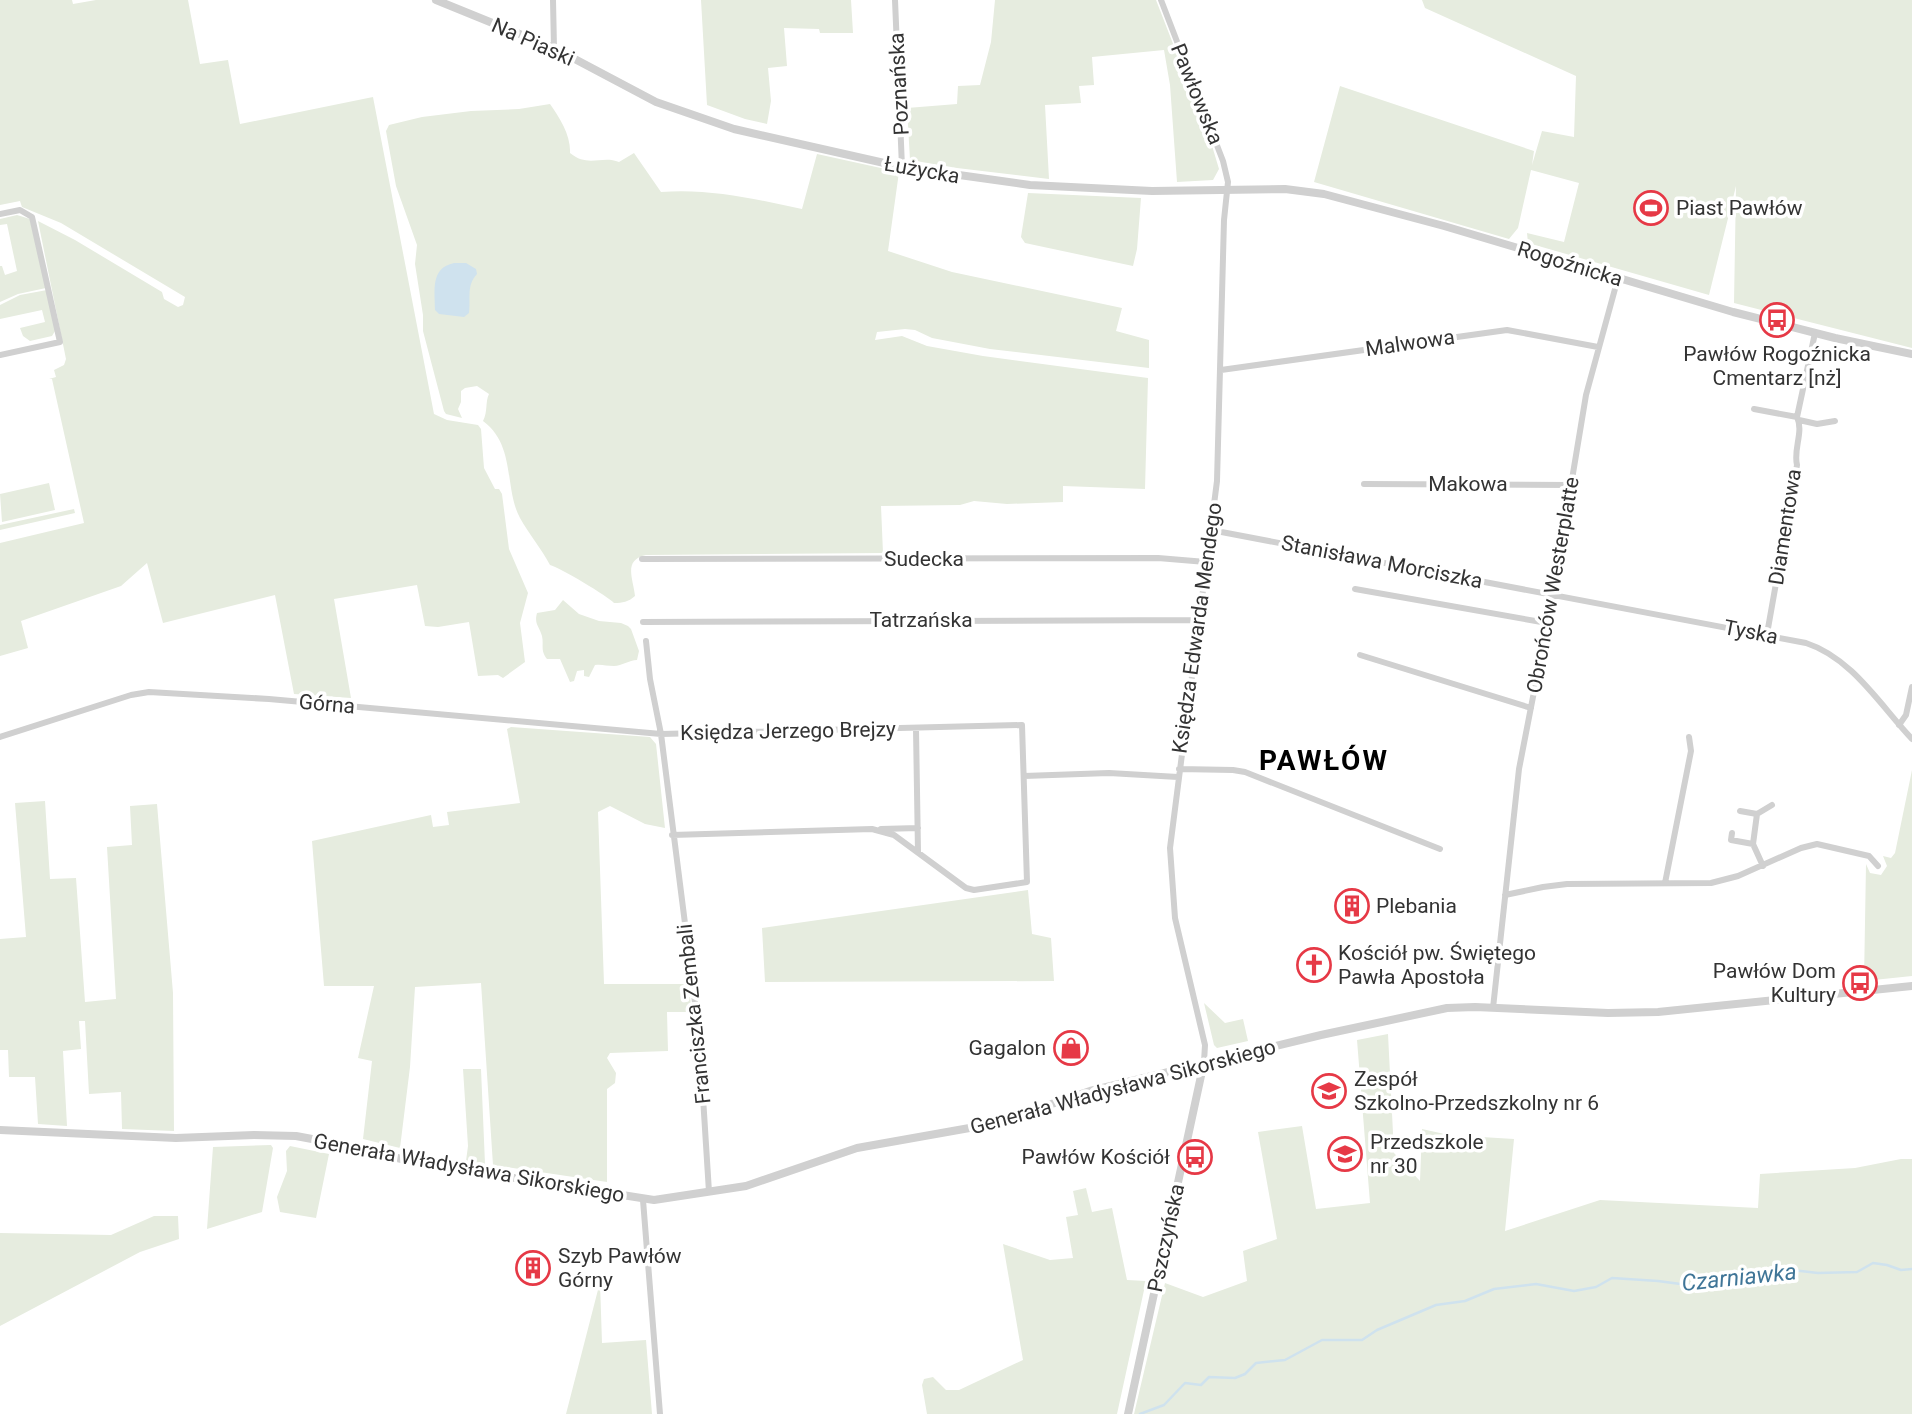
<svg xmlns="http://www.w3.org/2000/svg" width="1912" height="1414" font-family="Roboto,sans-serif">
	<rect width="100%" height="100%" fill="#fff"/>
	<!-- green -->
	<path fill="#e6ecdf" d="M 0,0 L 72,0 L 73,4 L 96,0 L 188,0 L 200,64 L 228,60 L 240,124 L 373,97 L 434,414 L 447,420 L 478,425 L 481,429 L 484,468 L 495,489 L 499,489 L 502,494 L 509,549 L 528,593 L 520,623 L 525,662 L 503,678 L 498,675 L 478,676 L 469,622 L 438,627 L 425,626 L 417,585 L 334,599 L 351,698 L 294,694 L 275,595 L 163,623 L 147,563 L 121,586 L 21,621 L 28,648 L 0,656 L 0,543 L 84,523 L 52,379 L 49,379 L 56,377 L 54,370 L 64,365 L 66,359 L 38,221 L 75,240 L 162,292 L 164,299 L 178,307 L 183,305 L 185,297 L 61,223 L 22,207 L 20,201 L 0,205 Z
		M 701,0 L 851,0 L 853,33 L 820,33 L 819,29 L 784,28 L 787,66 L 768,68 L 771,101 L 767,124 L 745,119 L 707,105 Z
		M 995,0 L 1156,0 L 1210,139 L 1219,169 L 1213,180 L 1177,182 L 1170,85 L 1164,50 L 1092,57 L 1094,85 L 1079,86 L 1081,103 L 1045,105 L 1049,179 L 957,168 L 910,160 L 907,108 L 957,104 L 958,86 L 980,85 L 991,42 Z
		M 1422,0 L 1912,0 L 1912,348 L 1734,303 L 1736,186 L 1709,295 L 1528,243 L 1527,233 L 1564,242 L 1579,183 L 1531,170 L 1518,228 L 1509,239 L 1314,182 L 1340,86 L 1534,151 L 1532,165 L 1542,131 L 1574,137 L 1576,76 L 1425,8 Z
		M 550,104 C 560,118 571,136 570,153 C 588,168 602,155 619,162 L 634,153 L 661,192 C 708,188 756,199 802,209 L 817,154 L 899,172 L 888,251 L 952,272 L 1122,308 L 1116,331 L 1149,340 L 1149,368 L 990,349 L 932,338 L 915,330 L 905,329 L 877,332 L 875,340 L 902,336 L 927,346 L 983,356 L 1148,378 L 1145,489 L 1063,486 L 1063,502 L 1007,504 L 974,501 L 960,505 L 881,506 L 883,553 L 646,555 C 623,560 633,578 635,596 C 628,602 623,603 614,603 C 609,597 559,567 550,565 C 541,548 529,534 520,518 C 504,489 516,445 483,421 C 488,412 485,402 489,394 L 477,386 L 465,388 L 461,391 L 461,402 L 458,409 L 462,418 L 446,414 L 444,411 L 423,331 L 423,315 L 415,264 L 417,245 L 396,186 L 386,131 L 389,125 L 422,117 L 471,111 L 519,109 Z
		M 1028,193 L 1141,198 L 1137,249 L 1133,266 L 1025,243 L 1021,237 Z
		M 17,215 L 30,219 L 46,288 L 18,294 L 0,302 L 0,266 L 2,266 L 5,275 L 17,271 L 7,224 L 0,225 L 0,219 Z
		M 47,290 L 55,331 L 52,336 L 30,341 L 23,336 L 20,328 L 45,322 L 42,310 L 0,319 L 0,305 L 20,295 Z
		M 49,483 L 55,510 L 2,522 L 0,494 Z
		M 74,509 L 75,513 L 0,530 L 0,525 Z
		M 563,600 L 579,614 L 599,621 L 621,623 L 628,626 L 631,629 L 639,651 L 637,660 C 629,660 622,666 614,666 C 606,666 602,664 595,665 L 589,677 L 584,676 L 584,670 L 577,671 L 574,681 L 570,682 L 560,659 L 547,659 C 540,650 544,645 542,636 C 539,626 534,624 537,613 L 555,610 Z
		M 511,727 L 650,737 L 656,744 L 665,828 L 645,824 L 610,806 L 598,812 L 604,984 L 685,984 L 683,970 L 687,970 L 696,1050 L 693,1050 L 690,1012 L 667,1012 L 668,1051 L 610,1053 L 607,1058 L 616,1073 L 615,1083 L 607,1089 L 607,1182 L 493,1165 L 481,983 L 415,987 L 410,1067 L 400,1148 L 363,1139 L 372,1061 L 358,1058 L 374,986 L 324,986 L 312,841 L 431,815 L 433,827 L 449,825 L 447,812 L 520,803 L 507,729 Z
		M 1912,770 L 1912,976 L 1864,981 L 1866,864 L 1870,873 L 1881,875 L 1887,866 L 1883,856 L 1891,858 L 1895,853 Z
		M 45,801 L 50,879 L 76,878 L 85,1002 L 116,999 L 107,847 L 132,845 L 130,806 L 157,804 L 173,993 L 174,1131 L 122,1129 L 121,1092 L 89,1094 L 85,1021 L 79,1021 L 81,1049 L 63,1051 L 67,1126 L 38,1124 L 35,1077 L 9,1077 L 8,1050 L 0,1050 L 0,939 L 26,937 L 15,803 Z
		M 1028,890 L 1032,934 L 1051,938 L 1054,981 L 765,982 L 762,928 Z
		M 1204,1003 L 1225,1023 L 1243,1019 L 1248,1041 L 1217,1048 L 1214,1045 Z
		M 1388,1034 L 1394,1153 L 1420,1181 L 1422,1129 L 1449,1135 L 1514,1139 L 1505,1231 L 1600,1200 L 1758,1208 L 1760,1174 L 1855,1168 L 1901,1159 L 1912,1159 L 1912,1414 L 1134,1414 L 1165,1283 L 1203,1297 L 1247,1281 L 1243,1251 L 1277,1239 L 1258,1132 L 1302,1126 L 1316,1209 L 1370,1203 L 1357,1040 Z
		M 463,1069 L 481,1069 L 485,1164 L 466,1161 L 468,1146 Z
		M 271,1145 L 273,1148 L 262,1212 L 207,1229 L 213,1147 Z
		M 290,1146 L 329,1154 L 316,1218 L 280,1212 L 277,1197 L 287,1171 L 286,1151 Z
		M 1086,1188 L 1092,1212 L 1112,1208 L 1127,1280 L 1146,1281 L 1117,1414 L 927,1414 L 922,1385 L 924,1379 L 933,1377 L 946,1390 L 959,1390 L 1023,1360 L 1003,1244 L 1050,1260 L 1073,1258 L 1066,1217 L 1078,1215 L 1073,1191 Z
		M 154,1216 L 178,1216 L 179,1239 L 140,1252 L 0,1326 L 0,1233 L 111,1235 Z
		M 600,1282 L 602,1343 L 646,1340 L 652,1414 L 566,1414 Z"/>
	<!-- water -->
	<path fill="#cfe2ee" d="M 454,263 L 466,263 L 476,269 L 477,274 C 466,286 471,298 469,313 L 464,317 L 439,314 L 435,310 C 435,291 430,268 454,263 Z"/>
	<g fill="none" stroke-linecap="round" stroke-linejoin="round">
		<!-- stream -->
		<path stroke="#cfe2ee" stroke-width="2.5" d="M 1140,1414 L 1164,1405 L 1185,1383 L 1201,1385 L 1209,1377 L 1235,1378 L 1245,1374 L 1256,1363 L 1285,1360 L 1322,1340 L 1362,1340 L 1377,1330 L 1436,1305 L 1465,1301 L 1494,1289 L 1536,1284 L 1574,1291 L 1596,1287 L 1612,1278 L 1658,1281 L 1688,1285 L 1714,1276 L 1745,1280 L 1754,1274 L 1792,1270 L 1818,1273 L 1857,1272 L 1873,1263 L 1887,1265 L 1901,1270 L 1912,1269"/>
		<!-- minor -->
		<path stroke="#d0d0d0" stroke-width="6" d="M 553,0 L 554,48
			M 895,0 L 902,167
			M 1161,0 L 1223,161 L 1228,182 L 1224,220 L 1217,481 L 1170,848 L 1175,918 L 1205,1045 L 1204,1062
			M 0,214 L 20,210 L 32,217 L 60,342 L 0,355
			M 1221,370 L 1507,330 L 1598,347
			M 1754,409 L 1797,417 L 1815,333
			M 1799,420 L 1817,424 L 1835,421
			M 1364,484 L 1571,485
			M 1211,530 L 1806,643 C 1852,658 1880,705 1912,739
			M 642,559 L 1158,558 L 1206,562
			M 1355,589 L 1547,623
			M 643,622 L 1199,620
			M 1767,634 L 1797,465 C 1793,449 1804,432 1797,417
			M 646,641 L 650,679 L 661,734 L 699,1034 L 709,1192
			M 1360,655 L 1531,708
			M 1899,725 L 1906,715 L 1912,687
			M 916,729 L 918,852
			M 0,737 L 131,695 L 149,692 L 269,699 L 661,734 L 1022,725 L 1027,882 L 974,890 L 966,888 L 894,835 L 872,829 L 672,835
			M 1179,769 L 1233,770 L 1245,772 L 1440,849
			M 1024,776 L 1109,773 L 1178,777
			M 1740,811 L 1757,814 L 1753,844 L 1763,866
			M 1757,814 L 1772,805
			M 881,829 L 918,828
			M 1732,833 L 1731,840 L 1753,844
			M 1665,883 L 1691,751 L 1689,737
			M 1505,895 L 1543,887 L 1567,884 L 1711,883 L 1738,876 L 1801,848 L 1817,844 L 1869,856 L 1878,866
			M 1493,1008 L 1519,769 L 1553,594 L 1586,395 L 1618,278
			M 643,1200 L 660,1414"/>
		<!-- tertiary -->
		<path stroke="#d0d0d0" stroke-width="8" d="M 436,0 L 554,48 L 656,102 L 734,129 L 902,167 L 1030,185 L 1152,191 L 1285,189 L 1324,194 L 1444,226 L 1733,312 L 1835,338 L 1912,354
			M 0,1130 L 176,1138 L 254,1135 L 296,1136 L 328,1142 L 419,1163 L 654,1200 L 746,1186 L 857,1148 L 992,1124 L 1090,1091 L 1321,1035 L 1447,1008 L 1475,1007 L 1608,1013 L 1658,1012 L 1912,986
			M 1128,1414 L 1204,1062"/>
	</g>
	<!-- icons -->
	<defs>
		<g id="stadium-ring" transform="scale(1.75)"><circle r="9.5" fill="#fff" stroke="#e63946" stroke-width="1.5"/><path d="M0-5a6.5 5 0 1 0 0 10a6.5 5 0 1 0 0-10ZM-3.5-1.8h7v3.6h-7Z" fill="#e63946"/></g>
		<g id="bus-ring" transform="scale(1.75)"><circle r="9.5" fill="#fff" stroke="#e63946" stroke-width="1.5"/><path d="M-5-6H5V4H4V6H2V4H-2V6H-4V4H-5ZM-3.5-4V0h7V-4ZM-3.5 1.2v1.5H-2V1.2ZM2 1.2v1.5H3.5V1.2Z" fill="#e63946"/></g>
		<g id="building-ring" transform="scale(1.75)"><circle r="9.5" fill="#fff" stroke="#e63946" stroke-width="1.5"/><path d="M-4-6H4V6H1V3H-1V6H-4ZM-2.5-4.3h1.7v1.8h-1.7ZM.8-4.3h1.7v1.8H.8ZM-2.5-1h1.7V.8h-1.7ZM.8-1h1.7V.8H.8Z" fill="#e63946"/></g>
		<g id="church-ring" transform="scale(1.75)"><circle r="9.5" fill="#fff" stroke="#e63946" stroke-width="1.5"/><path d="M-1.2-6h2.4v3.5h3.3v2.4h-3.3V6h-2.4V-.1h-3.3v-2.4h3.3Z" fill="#e63946"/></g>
		<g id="shop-ring" transform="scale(1.75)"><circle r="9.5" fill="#fff" stroke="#e63946" stroke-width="1.5"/><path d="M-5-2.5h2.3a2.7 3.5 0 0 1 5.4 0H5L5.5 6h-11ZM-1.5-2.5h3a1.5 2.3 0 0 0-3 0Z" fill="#e63946"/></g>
		<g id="school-ring" transform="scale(1.75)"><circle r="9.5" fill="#fff" stroke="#e63946" stroke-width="1.5"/><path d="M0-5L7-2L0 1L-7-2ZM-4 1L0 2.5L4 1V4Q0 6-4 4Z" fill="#e63946"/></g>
	</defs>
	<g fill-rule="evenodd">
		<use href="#stadium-ring" x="1651" y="208"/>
		<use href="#bus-ring" x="1777" y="320"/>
		<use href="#building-ring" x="1352" y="906"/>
		<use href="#church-ring" x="1314" y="965"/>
		<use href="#bus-ring" x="1860" y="983"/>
		<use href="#shop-ring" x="1071" y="1048"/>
		<use href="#school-ring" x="1329" y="1091"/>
		<use href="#school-ring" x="1345" y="1154"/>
		<use href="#bus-ring" x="1195" y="1157"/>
		<use href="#building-ring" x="533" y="1268"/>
	</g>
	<g text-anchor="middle" stroke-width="7" stroke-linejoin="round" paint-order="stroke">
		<!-- street labels -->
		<g font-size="21" fill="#333" stroke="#fff">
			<text transform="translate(533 42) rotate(24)" y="7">Na Piaski</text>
			<text transform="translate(899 84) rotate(-93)" y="7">Poznańska</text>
			<text transform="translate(1197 94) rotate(68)" y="7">Pawłowska</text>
			<text transform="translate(922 170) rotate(10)" y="7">Łużycka</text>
			<text transform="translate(1570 264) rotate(17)" y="7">Rogoźnicka</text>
			<text transform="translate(1410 343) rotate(-8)" y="7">Malwowa</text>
			<text x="1468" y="491">Makowa</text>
			<text transform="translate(1785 527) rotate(-81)" y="7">Diamentowa</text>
			<text x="924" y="566">Sudecka</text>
			<text transform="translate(1382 562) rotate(11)" y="7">Stanisława Morciszka</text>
			<text transform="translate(1553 585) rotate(-80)" y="7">Obrońców Westerplatte</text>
			<text x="921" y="627">Tatrzańska</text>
			<text transform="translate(1197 628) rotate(-82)" y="7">Księdza Edwarda Mendego</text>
			<text transform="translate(1751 632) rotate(11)" y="7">Tyska</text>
			<text transform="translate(327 704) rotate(5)" y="7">Górna</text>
			<text transform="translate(788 731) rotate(-1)" y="7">Księdza Jerzego Brejzy</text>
			<text transform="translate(694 1014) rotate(-96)" y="7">Franciszka Zembali</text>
			<text transform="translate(1123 1087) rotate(-15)" y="7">Generała Władysława Sikorskiego</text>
			<text transform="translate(469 1168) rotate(10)" y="7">Generała Władysława Sikorskiego</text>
			<text transform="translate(1166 1238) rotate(-78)" y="7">Pszczyńska</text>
		</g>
		<!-- poi labels -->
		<g font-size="21" fill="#333" stroke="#fff" text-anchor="start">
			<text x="1676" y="215">Piast Pawłów</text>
			<text x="1777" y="361" text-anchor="middle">Pawłów Rogoźnicka<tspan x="1777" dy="24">Cmentarz [nż]</tspan></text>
			<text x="1376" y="913">Plebania</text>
			<text x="1338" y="960">Kościół pw. Świętego<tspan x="1338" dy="24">Pawła Apostoła</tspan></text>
			<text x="1836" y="978" text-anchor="end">Pawłów Dom<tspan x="1836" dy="24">Kultury</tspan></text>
			<text x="1046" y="1055" text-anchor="end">Gagalon</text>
			<text x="1354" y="1086">Zespół<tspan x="1354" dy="24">Szkolno-Przedszkolny nr 6</tspan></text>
			<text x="1370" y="1149">Przedszkole<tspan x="1370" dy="24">nr 30</tspan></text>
			<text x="1170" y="1164" text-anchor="end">Pawłów Kościół</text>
			<text x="558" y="1263">Szyb Pawłów<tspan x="558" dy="24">Górny</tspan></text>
		</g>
		<!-- water labels -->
		<g font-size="23" font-style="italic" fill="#3f7597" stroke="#fff">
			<text transform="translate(1739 1277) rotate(-6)" y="8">Czarniawka</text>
		</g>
		<!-- district labels -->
		<g font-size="28" font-weight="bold" letter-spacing="2" fill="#000" stroke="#fff">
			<text x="1324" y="770">PAWŁÓW</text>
		</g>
	</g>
</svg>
